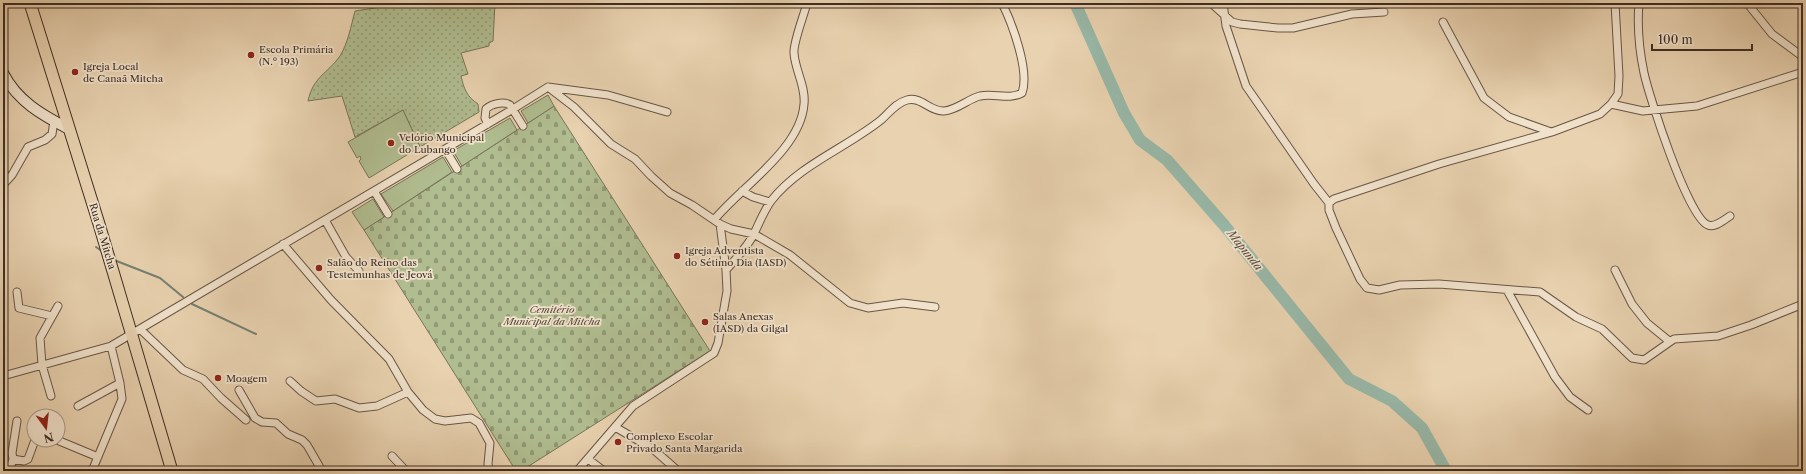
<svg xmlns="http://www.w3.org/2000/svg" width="1806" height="474" font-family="'Libre Caslon Text',serif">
	<defs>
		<pattern id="grass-dots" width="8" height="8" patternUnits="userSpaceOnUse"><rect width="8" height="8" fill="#b0bd90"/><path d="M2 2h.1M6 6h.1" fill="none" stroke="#919a75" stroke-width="1.8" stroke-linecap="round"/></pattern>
		<pattern id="cemetery-stones" width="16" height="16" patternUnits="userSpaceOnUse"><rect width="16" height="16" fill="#b0bd90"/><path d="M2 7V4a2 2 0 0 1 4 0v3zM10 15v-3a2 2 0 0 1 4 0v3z" fill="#919a75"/></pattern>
	</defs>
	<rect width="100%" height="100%" fill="#e9d2b0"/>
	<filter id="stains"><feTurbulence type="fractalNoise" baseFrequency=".005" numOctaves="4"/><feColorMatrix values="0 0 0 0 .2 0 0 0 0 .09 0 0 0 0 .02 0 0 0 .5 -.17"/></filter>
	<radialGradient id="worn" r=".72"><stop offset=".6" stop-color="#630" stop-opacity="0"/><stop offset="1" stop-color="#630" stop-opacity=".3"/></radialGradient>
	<!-- grass -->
	<path fill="url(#grass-dots)" stroke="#77755a" d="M 407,3 L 495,3 L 493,41 L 489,43 L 489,46 L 461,53 L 468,74 L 461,76 C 464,89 467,97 478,104 L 479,112 L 420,147 L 403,110 L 355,137 L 342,96 L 308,101 C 313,77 327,74 340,56 C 348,43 351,26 355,11 Z"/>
	<!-- cemetery -->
	<path fill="url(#cemetery-stones)" stroke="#77755a" d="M 554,106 L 710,351 L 521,471 L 516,471 L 364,230 Z"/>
	<!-- garden -->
	<path fill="#b0bd90" stroke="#77755a" d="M 548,95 L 554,106 L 528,123 L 521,111 Z
		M 403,110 L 420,147 L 369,178 L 359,161 L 361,159 L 360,156 L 357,158 L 348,142 Z
		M 510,118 L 517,130 L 462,166 L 453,151 Z
		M 443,157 L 452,172 L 393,211 L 381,194 Z
		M 373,199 L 384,217 L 364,230 L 352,212 Z"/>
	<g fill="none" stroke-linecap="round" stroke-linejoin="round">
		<!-- stream -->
		<path stroke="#748073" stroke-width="2" d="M 3,168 L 8,172
			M 96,247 L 103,252
			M 114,260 L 160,278 L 183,297
			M 192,304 L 256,334"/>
		<!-- river -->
		<path stroke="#98b8a8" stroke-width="12" d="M 1075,3 L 1124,113 L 1140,140 L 1167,160 L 1224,225 L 1349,379 L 1392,401 L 1422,428 L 1446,471"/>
		<!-- minor casing -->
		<g stroke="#695646" stroke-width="9">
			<path id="minor" d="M 1211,3 L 1232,22 L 1240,24 L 1278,28 L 1293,28 L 1352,14 L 1384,12
				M 1223,3 L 1226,26 L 1246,86 L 1314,184 L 1329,203
				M 1615,3 L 1619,76 L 1618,94 L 1611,104 L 1600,114 L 1552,132 L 1439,164 L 1334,199 L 1329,203 L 1329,210 L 1336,228 L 1360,279 L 1367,288 L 1379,290 L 1400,285 L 1439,284 L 1540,292 L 1576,317 L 1602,329 L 1632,358 L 1644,360 L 1674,339 L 1718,336 L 1751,325 L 1803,304
				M 1639,3 C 1637,27 1639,49 1644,73 C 1649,96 1688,218 1708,225 C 1715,228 1724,220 1730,216
				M 1747,3 L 1772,34 L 1803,57
				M 1443,22 L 1484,98 L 1509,117 L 1551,132
				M 548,87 L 574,107 L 611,144 L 635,159 L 651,176 L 670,193 L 692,205 L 720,224 L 731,229 L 754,234 L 790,255 L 850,303 L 868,308 L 903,303 L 935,307
				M 548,87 L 608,95 L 667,112
				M 1611,104 L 1643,111 L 1697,106 L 1803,72
				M 488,124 L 485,118 L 486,109 C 491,104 503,101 510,105 L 523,126
				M 445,149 L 457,169
				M 3,185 L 12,175 L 28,147 L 45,140 L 52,134 L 54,121
				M 374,191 L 388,214
				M 742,191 L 753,197 L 770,202
				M 325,220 L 346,257 L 359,271
				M 714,220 C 741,187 801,149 804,104 C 806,87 795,70 794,53 C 793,43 804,15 807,3
				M 283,244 L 331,300 L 389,359 L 408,392 L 423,410 L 435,419 L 445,421 L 471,418 L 479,423 L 490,443 L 488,464 L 489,471
				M 726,270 C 736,259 747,247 754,234 C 759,223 764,211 771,201 C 799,165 846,148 881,120 C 889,113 896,103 907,100 C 921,96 930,112 944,111 C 957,110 968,99 980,96 C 994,93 1009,100 1022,93 C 1030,71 1012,23 1002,3
				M 1615,270 L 1632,304 L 1647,323 L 1669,341
				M 1507,290 L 1555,377 L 1570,397 L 1588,410
				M 17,292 L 19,308 L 52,316
				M 140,329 L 183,370 L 203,379 L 221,398 L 246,420
				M 3,376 L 111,346 L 513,109 L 548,87
				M 290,381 L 301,391 L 316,401 L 335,399 L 359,408 L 377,406 L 408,392
				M 239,390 L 255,418 L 262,422 L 276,423 L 288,434 L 302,440 L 307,445 L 322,471
				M 51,396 L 42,365 L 40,338 L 58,306
				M 78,406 L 120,383
				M 615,427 L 653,449 L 678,471
				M 57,440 L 98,457
				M 392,456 L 406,471
				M 13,459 L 12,453 L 17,421
				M 588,459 L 604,471
				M 9,471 L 13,459 L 24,461 L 28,459 L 35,440
				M 92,471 L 122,399 L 120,383 L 111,346
				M 577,471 L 633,406 L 714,353 L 718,343 L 727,291 L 726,270 L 720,224"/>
		</g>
		<!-- secondary casing -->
		<g stroke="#3e2d23" stroke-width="12">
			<path id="secondary" d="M 3,73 C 17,101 42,115 69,129"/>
		</g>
		<!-- primary casing -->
		<g stroke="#3e2d23" stroke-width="13">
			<path id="primary" d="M 30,3 L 99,224 L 172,471"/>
		</g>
		<!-- minor -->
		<use href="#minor" stroke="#f1e2cc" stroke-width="7"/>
		<!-- secondary -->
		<use href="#secondary" stroke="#f1e2cc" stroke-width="10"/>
		<!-- primary -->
		<use href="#primary" stroke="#e9d2b0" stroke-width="11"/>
	</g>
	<!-- markers -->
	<g fill="#8f2418" stroke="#f1e2cc" stroke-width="1.5">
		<circle cx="251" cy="55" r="4"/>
		<circle cx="75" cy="72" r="4"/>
		<circle cx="391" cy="143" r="4"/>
		<circle cx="677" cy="256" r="4"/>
		<circle cx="319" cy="268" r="4"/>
		<circle cx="705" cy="322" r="4"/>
		<circle cx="218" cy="378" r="4"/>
		<circle cx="618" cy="442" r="4"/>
	</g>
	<g text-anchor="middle" stroke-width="3.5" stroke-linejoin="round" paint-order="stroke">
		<!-- poi labels -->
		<g font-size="10" fill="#3e2d23" stroke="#f1e2cc" text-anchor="start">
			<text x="259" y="53">Escola Primária<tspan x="259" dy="12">(N.º 193)</tspan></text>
			<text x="83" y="70">Igreja Local<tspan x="83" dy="12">de Canaã Mitcha</tspan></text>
			<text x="399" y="141">Velório Municipal<tspan x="399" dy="12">do Lubango</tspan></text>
			<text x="685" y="254">Igreja Adventista<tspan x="685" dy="12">do Sétimo Dia (IASD)</tspan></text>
			<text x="327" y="266">Salão do Reino das<tspan x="327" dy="12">Testemunhas de Jeová</tspan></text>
			<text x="713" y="320">Salas Anexas<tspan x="713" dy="12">(IASD) da Gilgal</tspan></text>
			<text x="226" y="382">Moagem</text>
			<text x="626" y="440">Complexo Escolar<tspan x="626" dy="12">Privado Santa Margarida</tspan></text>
		</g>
		<!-- street labels -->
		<g font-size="10" fill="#3e2d23" stroke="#f1e2cc">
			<text transform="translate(103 236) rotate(73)" y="4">Rua da Mitcha</text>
		</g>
		<!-- park labels -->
		<g font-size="10" font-style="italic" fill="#554a39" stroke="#f1e2cc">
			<text x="552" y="313">Cemitério<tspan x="552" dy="12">Municipal da Mitcha</tspan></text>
		</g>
		<!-- water labels -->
		<g font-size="11" font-style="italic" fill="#50493e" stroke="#f1e2cc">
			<text transform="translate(1245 250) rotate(51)" y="4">Mapunda</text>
		</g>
	</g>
	<!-- margin -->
	<rect width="1806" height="474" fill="none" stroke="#e9d2b0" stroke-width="16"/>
	<rect x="4" y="4" width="1798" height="466" fill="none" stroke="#3e2d23" stroke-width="2"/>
	<rect x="8" y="8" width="1790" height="458" fill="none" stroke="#3e2d23"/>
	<!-- north arrow -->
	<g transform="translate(46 428) rotate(165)"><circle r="19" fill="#f1e2cc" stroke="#a99a88"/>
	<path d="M0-3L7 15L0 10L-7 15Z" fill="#8f2418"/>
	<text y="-6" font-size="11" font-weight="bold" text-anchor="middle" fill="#3e2d23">N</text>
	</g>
	<!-- scale -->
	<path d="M1652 44v6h100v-6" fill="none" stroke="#3e2d23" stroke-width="2"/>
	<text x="1658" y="44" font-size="12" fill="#3e2d23" stroke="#f1e2cc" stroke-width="3" paint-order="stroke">100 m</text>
	<rect width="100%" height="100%" filter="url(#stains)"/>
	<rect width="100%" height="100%" fill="url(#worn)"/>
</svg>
